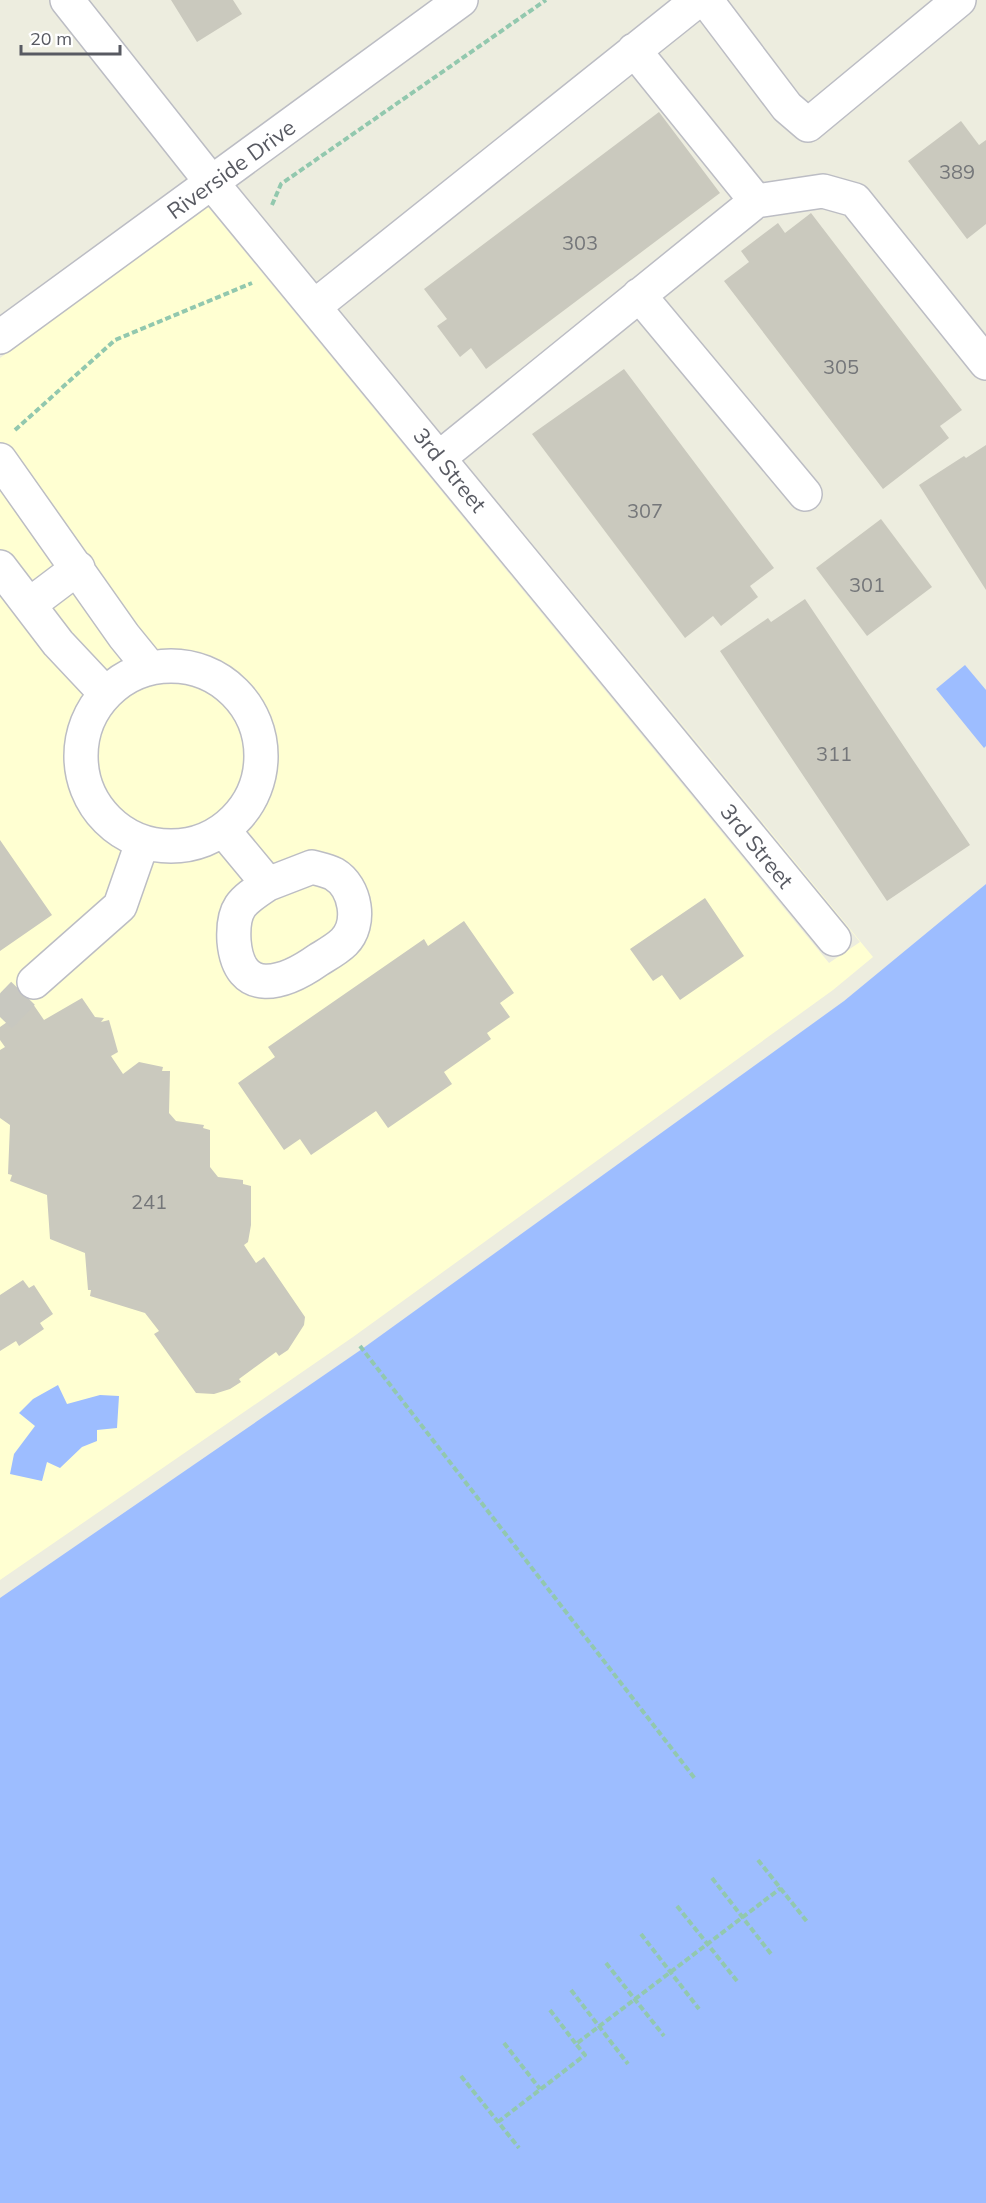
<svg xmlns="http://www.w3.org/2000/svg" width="986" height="2203" font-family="Mulish,sans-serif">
	<rect width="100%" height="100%" fill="#ededdf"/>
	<!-- commercial -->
	<path fill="#ffffd2" d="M 208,207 L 829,963 L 860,942 L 465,459 L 873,957 L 833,990 L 353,1337 L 0,1580 L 0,358 Z"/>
	<!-- water -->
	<path fill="#9dbdff" d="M 965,665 L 986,690 L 986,746 L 984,748 L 936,689 Z
		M 986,884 L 986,2203 L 0,2203 L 0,1598 L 362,1349 L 844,1001 Z
		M 58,1385 L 67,1404 L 100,1395 L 119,1396 L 117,1428 L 97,1430 L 97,1441 L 82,1447 L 60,1468 L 47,1462 L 42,1481 L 10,1474 L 14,1454 L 35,1426 L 19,1413 L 33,1399 Z"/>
	<!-- building -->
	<path fill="#cac9be" d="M 171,0 L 233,0 L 242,14 L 197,42 Z
		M 659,112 L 720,193 L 486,369 L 471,348 L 460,357 L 437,326 L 447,319 L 424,289 Z
		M 961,121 L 979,145 L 986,140 L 986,224 L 967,239 L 908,161 Z
		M 811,213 L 962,410 L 940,426 L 949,438 L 883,489 L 724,281 L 749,262 L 741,251 L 778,223 L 785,233 Z
		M 624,369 L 774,568 L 750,586 L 758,597 L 721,626 L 713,616 L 685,638 L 532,434 Z
		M 986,445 L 986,590 L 919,485 L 964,456 L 966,458 Z
		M 881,519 L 932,587 L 867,636 L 816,568 Z
		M 805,599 L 970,845 L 887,901 L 720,651 L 768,618 L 771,622 Z
		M 0,840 L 52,915 L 0,951 Z
		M 705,898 L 744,956 L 680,1000 L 662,975 L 653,981 L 630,949 Z
		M 464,921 L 514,993 L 500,1003 L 510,1017 L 487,1033 L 491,1039 L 444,1072 L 452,1084 L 388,1128 L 376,1111 L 311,1155 L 300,1139 L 284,1150 L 238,1083 L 275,1057 L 268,1047 L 424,939 L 428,946 Z
		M 82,998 L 95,1017 L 104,1018 L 101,1022 L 109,1020 L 118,1052 L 111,1056 L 123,1074 L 139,1062 L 163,1067 L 162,1071 L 170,1071 L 169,1113 L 176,1121 L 204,1125 L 203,1128 L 210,1130 L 210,1167 L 218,1177 L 243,1180 L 243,1184 L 251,1186 L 251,1225 L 248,1242 L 244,1245 L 256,1263 L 264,1257 L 305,1317 L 304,1325 L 288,1350 L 279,1356 L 276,1352 L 239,1379 L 241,1382 L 230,1389 L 214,1394 L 196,1393 L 154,1334 L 159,1331 L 145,1313 L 90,1296 L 91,1290 L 88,1290 L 85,1253 L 50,1239 L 47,1195 L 10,1181 L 12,1175 L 8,1174 L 10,1125 L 0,1118 L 0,1050 L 5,1047 L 0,1040 L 0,1027 L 33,1004 L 44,1020 Z
		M 23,1280 L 29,1288 L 34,1285 L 53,1314 L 40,1323 L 44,1329 L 19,1346 L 16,1341 L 0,1351 L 0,1295 Z"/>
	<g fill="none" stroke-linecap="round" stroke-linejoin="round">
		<!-- minor-tunnel -->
		<path stroke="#c8c8c0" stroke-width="33" stroke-dasharray="33 16" stroke-linecap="butt" d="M 0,1017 L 34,982"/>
		<!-- minor casing -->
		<g stroke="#bcbdc4" stroke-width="36">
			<path id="minor" d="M 67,0 L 212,183 L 834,939
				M 706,0 L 787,107 L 808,125 L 959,0
				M 634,50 L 756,201
				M 639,295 L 805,494
				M 315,306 L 698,0
				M 0,337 L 461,0
				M 439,458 L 756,201 L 823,191 L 855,200 L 986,363
				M 0,460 L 124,636 L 150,668
				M 0,567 L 58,643 L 105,693
				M 29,605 L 78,568
				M81 756a90 90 0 1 1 180 0a90 90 0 1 1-180 0Z
				M 224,831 L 268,884 L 312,867 C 319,869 328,871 334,874 C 356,887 362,924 344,942 C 337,949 326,955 318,960 C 284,984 239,999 234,941 C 232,907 242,901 268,884
				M 34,982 L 120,906 L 142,843"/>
		</g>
		<!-- path -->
		<path stroke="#92c8ae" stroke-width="4" stroke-dasharray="6 3" stroke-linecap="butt" d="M 272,205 L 281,184 L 546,0
			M 15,430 L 115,340 L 252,283
			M 360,1346 L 696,1780
			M 758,1860 L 808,1923
			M 712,1878 L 771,1954
			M 677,1906 L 737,1981
			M 641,1934 L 699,2009
			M 606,1963 L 664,2036
			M 571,1990 L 628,2064
			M 550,2010 L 576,2044
			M 504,2043 L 540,2089
			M 461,2076 L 519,2148
			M 498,2122 L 585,2055 L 576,2044 L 781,1888"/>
		<!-- minor -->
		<use href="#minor" stroke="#fff" stroke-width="33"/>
	</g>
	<g text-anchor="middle" stroke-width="5" stroke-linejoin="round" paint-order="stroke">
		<!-- number labels -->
		<g font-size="20" fill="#747679">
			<text x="957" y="179">389</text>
			<text x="580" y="250">303</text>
			<text x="841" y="374">305</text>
			<text x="645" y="518">307</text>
			<text x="867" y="592">301</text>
			<text x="834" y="761">311</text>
			<text x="149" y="1209">241</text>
		</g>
		<!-- street labels -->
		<g font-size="22" fill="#585a62" stroke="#fff">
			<text transform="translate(231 169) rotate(-36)" y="8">Riverside Drive</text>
			<text transform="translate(450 470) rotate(51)" y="8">3rd Street</text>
			<text transform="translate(757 846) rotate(51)" y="8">3rd Street</text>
		</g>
	</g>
	<!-- scale -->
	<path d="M21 45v9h99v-9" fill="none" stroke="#585a62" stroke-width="3"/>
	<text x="30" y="45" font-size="18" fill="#585a62" stroke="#ffffff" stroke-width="4.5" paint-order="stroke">20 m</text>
</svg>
